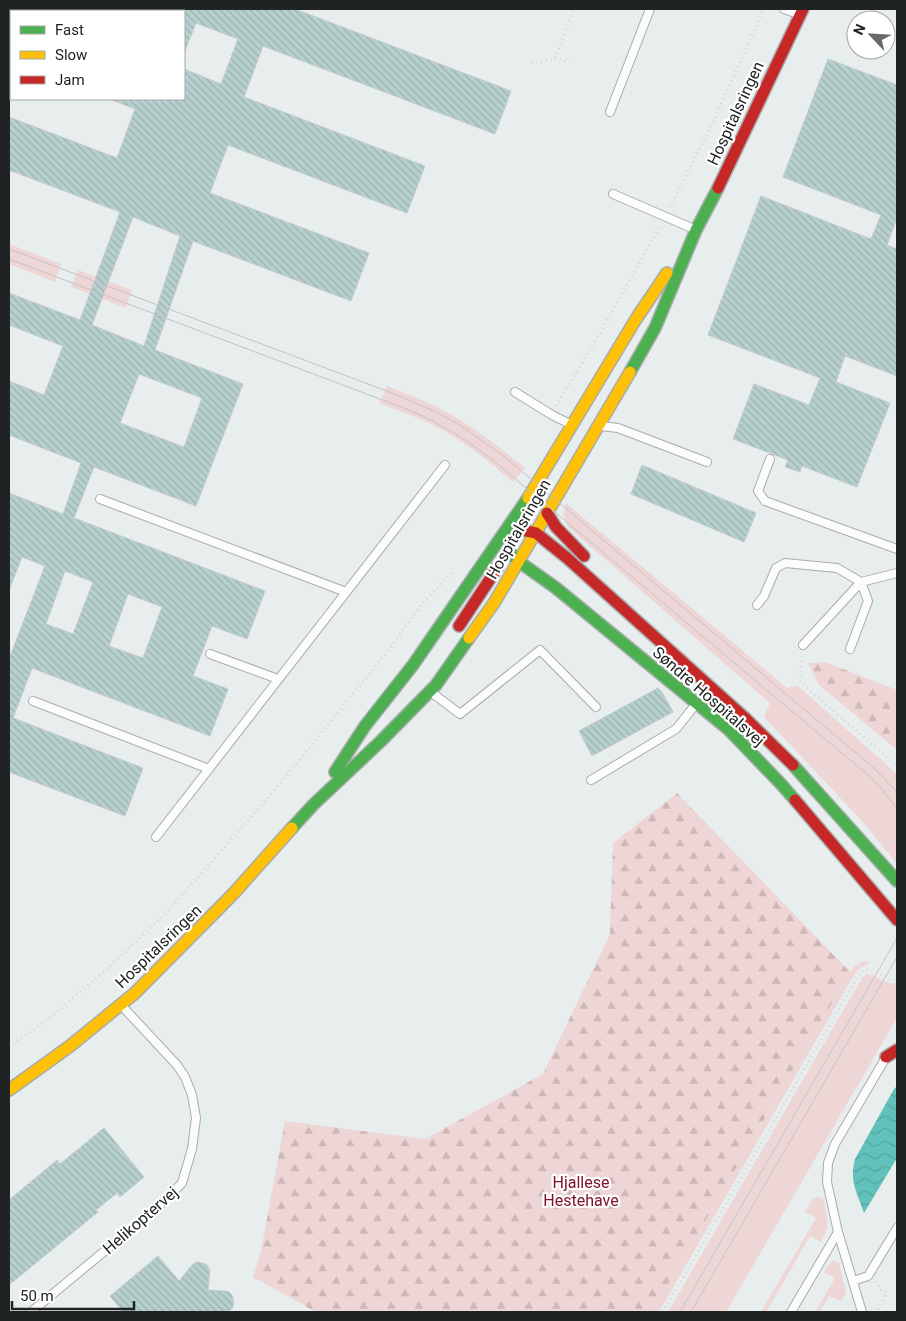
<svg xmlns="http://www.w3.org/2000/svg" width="906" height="1321" font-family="Roboto,sans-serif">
	<defs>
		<pattern id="forest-firs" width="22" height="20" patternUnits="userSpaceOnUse" patternTransform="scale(1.25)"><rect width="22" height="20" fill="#efd6d6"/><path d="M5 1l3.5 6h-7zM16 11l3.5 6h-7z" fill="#cdb7b7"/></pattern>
		<pattern id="water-waves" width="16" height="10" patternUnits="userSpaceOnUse" patternTransform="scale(1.25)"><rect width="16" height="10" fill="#61c2bb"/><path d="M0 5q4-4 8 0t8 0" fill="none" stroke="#54a6a0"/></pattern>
		<pattern id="building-back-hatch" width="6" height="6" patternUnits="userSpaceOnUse" patternTransform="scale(1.25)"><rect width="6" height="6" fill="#b6d0ce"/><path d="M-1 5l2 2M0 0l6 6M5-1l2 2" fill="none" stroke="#9cb2b1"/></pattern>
	</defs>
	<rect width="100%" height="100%" fill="#e8eded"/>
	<!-- green -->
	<path fill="#efd6d6" d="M 9,244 L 61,264 L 55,282 L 9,264 Z
		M 78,270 L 132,290 L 126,308 L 71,287 Z
		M 387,386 C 407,394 428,402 447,412 C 475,428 500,448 525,468 L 513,482 C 492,465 471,446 447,433 C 426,420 402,412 379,403 Z
		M 566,503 L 787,688 L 798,686 L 897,774 L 897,864 L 863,822 L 764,717 L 770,703 L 568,527 L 563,515 Z
		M 869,961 L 868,965 L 861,967 L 854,975 L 659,1312 L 652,1312 L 850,972 C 856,965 859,961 869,961 Z
		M 866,974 C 877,974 886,986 897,983 L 897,1018 L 726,1312 L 668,1312 L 862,978 Z
		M 818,1197 L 823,1199 C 827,1217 831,1226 821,1242 L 810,1236 L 766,1312 L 761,1312 L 816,1218 L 805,1212 C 809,1206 811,1198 818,1197 Z
		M 833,1260 L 839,1263 L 846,1292 L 841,1301 L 829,1296 L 820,1312 L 815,1312 L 835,1278 L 824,1272 Z"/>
	<!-- forest -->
	<path fill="url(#forest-firs)" d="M 825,662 L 897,690 L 897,750 L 819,685 L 808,663 Z
		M 677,793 L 850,972 L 652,1312 L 316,1312 L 253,1277 L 261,1251 L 285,1121 L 425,1139 L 543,1074 L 610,934 L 613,843 Z"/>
	<!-- water -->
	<path fill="url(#water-waves)" d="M 897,1086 L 897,1158 L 864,1213 C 857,1192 849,1181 855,1159 L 894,1089 Z"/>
	<!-- building -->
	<path fill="url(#building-back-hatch)" stroke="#c6caca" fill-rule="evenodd" d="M 163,9 L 295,9 L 511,91 L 495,134 L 263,46 L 244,97 L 425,166 L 407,213 L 228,145 L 210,193 L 369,253 L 351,301 L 193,241 L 155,350 L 243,384 L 196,506 L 94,467 L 74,518 L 265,591 L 247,639 L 212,626 L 193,676 L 228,689 L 210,736 L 32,668 L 13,718 L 143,768 L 125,816 L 9,772 L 9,659 L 45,566 L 22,557 L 10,588 L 9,588 L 9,493 L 63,514 L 81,463 L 9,435 L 9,381 L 44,395 L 63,346 L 9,325 L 9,293 L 80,320 L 120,212 L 9,170 L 9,117 L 117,158 L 135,109 L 112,100 L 112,99 L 184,99 L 184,69 L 221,84 L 238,39 L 196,23 L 185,51 L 184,51 L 184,11 L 166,11 L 163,10 ZM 133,217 L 180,236 L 144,346 L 92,325 ZM 139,374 L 202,398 L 184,447 L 120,423 ZM 65,571 L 93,582 L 73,634 L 46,624 ZM 128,594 L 162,607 L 143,658 L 109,646 Z
		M 828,59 L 897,85 L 897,218 L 887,245 L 897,249 L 897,376 L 845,356 L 836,382 L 890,403 L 857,487 L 802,466 L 800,472 L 785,467 L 788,460 L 733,439 L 754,384 L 809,405 L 820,378 L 708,335 L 761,196 L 871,239 L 881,215 L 783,177 Z
		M 642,465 L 756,513 L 744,542 L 631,494 Z
		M 658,688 L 662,692 L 673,712 L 592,756 L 579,731 Z
		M 104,1128 L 144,1177 L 120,1197 L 117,1193 L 96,1210 L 98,1212 L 9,1285 L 9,1200 L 57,1160 L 60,1164 Z
		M 158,1256 L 179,1281 L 192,1265 L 195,1263 L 198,1262 L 206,1264 L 210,1270 L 208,1290 L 226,1291 L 229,1292 L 232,1295 L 234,1302 L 232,1309 L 227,1312 L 123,1312 L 110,1296 Z"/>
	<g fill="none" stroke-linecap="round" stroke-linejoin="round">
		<!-- lane casing -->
		<g stroke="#a8acac" stroke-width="10">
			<path id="lane" d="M 784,9 L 798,14
				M 610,112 L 650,9
				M 613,194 L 694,229
				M 515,392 L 552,415 L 572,425
				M 601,426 L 618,428 L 707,462
				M 770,459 L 758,491 L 765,501 L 897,549
				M 100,499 L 346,592
				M 861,582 L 897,573
				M 757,605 L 764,596 L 776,568 L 785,563 L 837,568 L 861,582 L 868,601 L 850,649
				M 803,645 L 861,582
				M 210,654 L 278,679
				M 431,692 L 460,714 L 540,650 L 596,707
				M 33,701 L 209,769
				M 591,780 L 676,729 L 696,704
				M 156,837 L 445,465
				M 853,1281 L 868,1276 L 897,1228
				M 31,1312 L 159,1206 L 182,1183 L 192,1149 L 196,1118 L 192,1095 L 185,1077 L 177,1065 L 122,1006
				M 791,1312 L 838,1232
				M 862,1312 L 838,1232 L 827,1182 L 828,1163 L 835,1144 L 885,1059"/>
		</g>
		<!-- fast casing -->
		<g stroke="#a8acac" stroke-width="14">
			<path id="fast" d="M 630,372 L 655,328 L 696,230 L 718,188
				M 508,550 L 518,561 L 556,588 L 728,729 L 781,784 L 795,800
				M 793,765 L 897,881
				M 335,772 L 365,726 L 413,665 L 528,498
				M 292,828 L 313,805 L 381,741 L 436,685 L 469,638"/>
		</g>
		<!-- slow casing -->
		<g stroke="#a8acac" stroke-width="14">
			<path id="slow" d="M 528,498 L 636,319 L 667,273
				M 469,638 L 494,603 L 630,372
				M 9,1090 L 70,1046 L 135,993 L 234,893 L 292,828"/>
		</g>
		<!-- jam casing -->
		<g stroke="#a8acac" stroke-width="14">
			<path id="jam" d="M 718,188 L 803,9
				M 547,513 L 556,527 L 584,556
				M 522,530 L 536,533 L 567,558 L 745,718 L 793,765
				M 459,626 L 498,567
				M 795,800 L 897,920
				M 886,1057 L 897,1050"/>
		</g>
		<!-- path -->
		<path stroke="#d4d6d5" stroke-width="3" stroke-dasharray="1 4" stroke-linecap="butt" d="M 614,9 L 615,9
			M 555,58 L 566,62 L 569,58
			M 531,63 L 554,60 L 574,9
			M 670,207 L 715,118 L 764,9
			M 556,406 L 600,333 L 660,226
			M 802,656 L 800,682 L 897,766
			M 9,1047 L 57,1012 L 106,970 L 164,915 L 223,849 L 279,785 L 392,646 L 421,605 L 453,571
			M 876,1281 L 882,1291 L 887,1293 L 876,1312
			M 663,1312 L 860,973 L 863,970 L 869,969 L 889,979 L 893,980 L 897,978"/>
		<!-- lane -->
		<use href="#lane" stroke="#fcfcfc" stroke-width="8"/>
		<!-- fast -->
		<use href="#fast" stroke="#4caf50" stroke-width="11"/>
		<!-- slow -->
		<use href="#slow" stroke="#ffc107" stroke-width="11"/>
		<!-- jam -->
		<use href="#jam" stroke="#c62828" stroke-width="11"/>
		<!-- tram -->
		<path stroke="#c3c4c4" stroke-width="1" d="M 9,249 L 392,393 L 438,413 L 460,425 L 506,458 L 875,769 L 897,792
			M 9,259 L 409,410 C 442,424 472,443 500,466 L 869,776 L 880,787 L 897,808
			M 680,1312 L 897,938
			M 691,1312 L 897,957"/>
	</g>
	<g text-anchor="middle" stroke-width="4.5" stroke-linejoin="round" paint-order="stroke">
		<!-- street labels -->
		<g font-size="16" fill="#202323" stroke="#fff">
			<text transform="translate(735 113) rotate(-65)" y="6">Hospitalsringen</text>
			<text transform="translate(518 529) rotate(-60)" y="6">Hospitalsringen</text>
			<text transform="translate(709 696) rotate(41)" y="6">Søndre Hospitalsvej</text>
			<text transform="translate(158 946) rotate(-44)" y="6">Hospitalsringen</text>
			<text transform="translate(140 1220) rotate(-41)" y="6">Helikoptervej</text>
		</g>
		<!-- park labels -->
		<g font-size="16" fill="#801329" stroke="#fff">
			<text x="581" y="1188">Hjallese<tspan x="581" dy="18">Hestehave</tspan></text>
		</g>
	</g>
	<!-- border -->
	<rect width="906" height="1321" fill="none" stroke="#202323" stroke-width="20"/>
	<!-- legend -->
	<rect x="10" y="10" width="175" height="90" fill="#ffffff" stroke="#a6a7a7"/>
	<rect x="20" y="26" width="25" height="8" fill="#4caf50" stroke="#a6a7a7"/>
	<text x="55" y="35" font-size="15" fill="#202323">Fast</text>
	<rect x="20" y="51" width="25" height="8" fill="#ffc107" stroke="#a6a7a7"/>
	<text x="55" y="60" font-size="15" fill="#202323">Slow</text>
	<rect x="20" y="76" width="25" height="8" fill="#c62828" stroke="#a6a7a7"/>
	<text x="55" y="85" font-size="15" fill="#202323">Jam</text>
	<!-- north arrow -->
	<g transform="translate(871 35) rotate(295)"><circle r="24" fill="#ffffff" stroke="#a6a7a7"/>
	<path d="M0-4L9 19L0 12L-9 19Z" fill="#666a6a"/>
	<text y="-8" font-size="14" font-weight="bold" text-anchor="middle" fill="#202323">N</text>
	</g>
	<!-- scale -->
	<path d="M12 1301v8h122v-8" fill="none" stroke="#202323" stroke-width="2.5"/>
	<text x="20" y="1301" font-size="15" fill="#202323" stroke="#ffffff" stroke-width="4" paint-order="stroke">50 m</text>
</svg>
